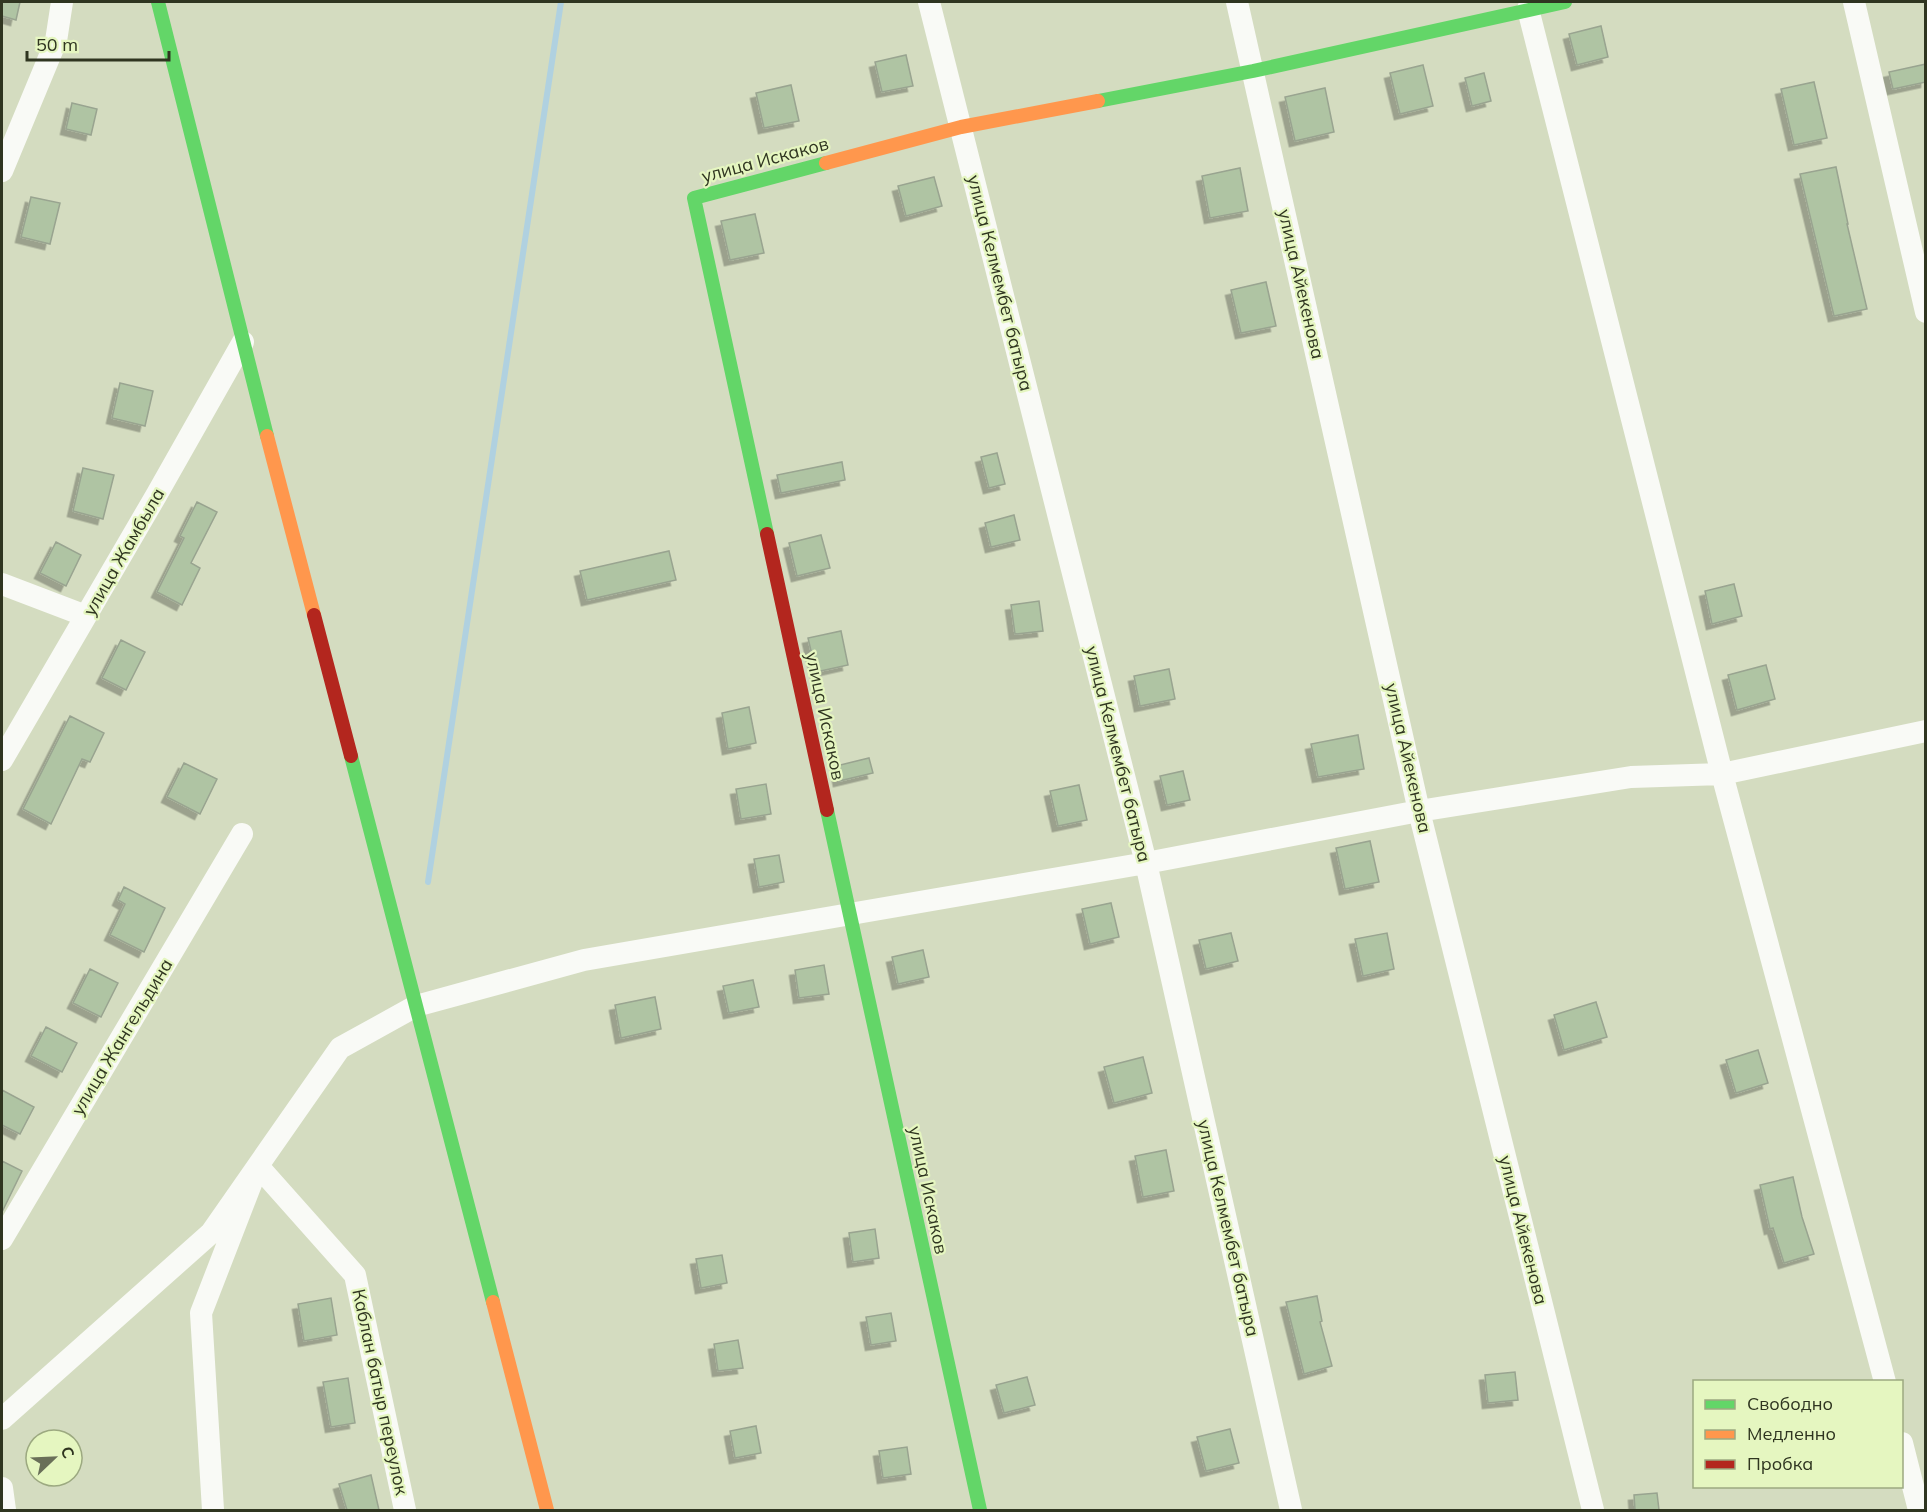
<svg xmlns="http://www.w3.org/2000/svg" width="1927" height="1512" font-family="Mulish,sans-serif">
	<defs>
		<filter id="shadow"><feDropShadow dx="-5.5" dy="5.5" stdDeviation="0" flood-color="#0004"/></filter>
	</defs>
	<rect width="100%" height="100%" fill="#d4dcc0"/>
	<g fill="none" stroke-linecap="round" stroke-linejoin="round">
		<!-- stream -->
		<path stroke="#b0d1e0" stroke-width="6" d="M 428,882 L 561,2"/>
	</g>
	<!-- building -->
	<path fill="#afc4a3" stroke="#99a490" stroke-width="1.5" filter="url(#shadow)" d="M 2,2 L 20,2 L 16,20 L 2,16 Z
		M 1601,26 L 1608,57 L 1577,65 L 1569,34 Z
		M 906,55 L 913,86 L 882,92 L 875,62 Z
		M 1926,64 L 1926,82 L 1893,89 L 1889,72 Z
		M 1423,65 L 1433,106 L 1400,114 L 1390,73 Z
		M 1484,73 L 1491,101 L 1472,106 L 1465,78 Z
		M 1814,82 L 1827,138 L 1794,145 L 1781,89 Z
		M 791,85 L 799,121 L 764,128 L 756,93 Z
		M 1325,88 L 1334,132 L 1295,141 L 1285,97 Z
		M 72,103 L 97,109 L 91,135 L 66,129 Z
		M 1836,167 L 1848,224 L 1847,224 L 1867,309 L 1834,316 L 1800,174 Z
		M 1240,168 L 1248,211 L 1210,218 L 1202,176 Z
		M 934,177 L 942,206 L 906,216 L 898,186 Z
		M 31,197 L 60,203 L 50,244 L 21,237 Z
		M 755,214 L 764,253 L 730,260 L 721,221 Z
		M 1266,282 L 1276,326 L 1241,333 L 1231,290 Z
		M 120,383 L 153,391 L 145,426 L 112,418 Z
		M 997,453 L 1005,484 L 989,488 L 981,457 Z
		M 842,462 L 845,480 L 781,493 L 777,475 Z
		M 83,468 L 114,475 L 103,519 L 73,511 Z
		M 197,502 L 217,512 L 191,563 L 200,568 L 182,605 L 157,592 L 184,538 L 180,536 Z
		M 1014,515 L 1020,540 L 991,547 L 985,523 Z
		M 821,535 L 830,568 L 797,576 L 789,543 Z
		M 56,542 L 81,555 L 66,586 L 40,573 Z
		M 669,551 L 676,580 L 587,600 L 580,571 Z
		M 1734,584 L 1742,616 L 1712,624 L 1705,591 Z
		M 1039,601 L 1043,631 L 1015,634 L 1011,605 Z
		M 841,631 L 848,665 L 816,672 L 808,638 Z
		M 121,640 L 145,652 L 126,690 L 102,678 Z
		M 1766,665 L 1775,699 L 1737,710 L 1728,675 Z
		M 1169,669 L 1175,699 L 1140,706 L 1134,676 Z
		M 749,707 L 756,743 L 728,749 L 722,713 Z
		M 70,716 L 104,733 L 90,762 L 82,759 L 51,824 L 23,809 Z
		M 1358,735 L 1364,769 L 1318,777 L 1311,744 Z
		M 869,758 L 873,773 L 839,781 L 836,766 Z
		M 184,763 L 217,779 L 200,814 L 167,797 Z
		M 1183,771 L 1190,800 L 1167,805 L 1160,776 Z
		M 766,784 L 771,814 L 741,819 L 736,789 Z
		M 1079,785 L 1087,820 L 1058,826 L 1050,791 Z
		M 1370,841 L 1379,882 L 1345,889 L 1336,848 Z
		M 779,855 L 784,882 L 759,887 L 754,859 Z
		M 124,887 L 165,908 L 144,952 L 110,935 L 125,904 L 118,900 Z
		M 1111,903 L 1119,937 L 1090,944 L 1082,909 Z
		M 1231,933 L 1238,961 L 1206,969 L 1199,940 Z
		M 1387,933 L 1394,969 L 1363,976 L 1355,939 Z
		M 923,950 L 929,977 L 898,984 L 892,957 Z
		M 824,965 L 829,994 L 799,998 L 795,970 Z
		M 90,969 L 118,983 L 101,1017 L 73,1003 Z
		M 753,980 L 759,1007 L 729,1013 L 723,986 Z
		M 655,997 L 661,1029 L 621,1038 L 615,1005 Z
		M 1596,1002 L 1607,1037 L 1564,1050 L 1554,1015 Z
		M 46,1027 L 77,1043 L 62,1072 L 31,1056 Z
		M 1758,1050 L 1768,1083 L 1736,1093 L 1726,1060 Z
		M 1143,1057 L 1152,1093 L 1114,1103 L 1104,1067 Z
		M 2,1090 L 34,1107 L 20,1134 L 2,1125 Z
		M 1166,1150 L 1174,1191 L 1143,1197 L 1135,1156 Z
		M 2,1161 L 22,1171 L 2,1212 Z
		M 1793,1177 L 1802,1217 L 1814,1254 L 1784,1263 L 1773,1228 L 1770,1229 L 1760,1185 Z
		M 875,1229 L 879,1258 L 853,1262 L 849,1233 Z
		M 722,1255 L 727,1283 L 701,1288 L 696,1259 Z
		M 1317,1296 L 1322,1321 L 1320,1322 L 1332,1366 L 1304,1374 L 1286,1302 Z
		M 331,1298 L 337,1335 L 304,1341 L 298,1304 Z
		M 891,1313 L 896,1341 L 871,1345 L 866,1317 Z
		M 738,1340 L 743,1368 L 718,1371 L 714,1344 Z
		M 1515,1372 L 1518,1400 L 1488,1403 L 1485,1375 Z
		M 1027,1377 L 1035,1405 L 1004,1413 L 996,1385 Z
		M 348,1378 L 355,1423 L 331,1427 L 323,1382 Z
		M 756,1426 L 761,1453 L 735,1458 L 730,1431 Z
		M 1230,1429 L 1239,1463 L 1206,1471 L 1197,1437 Z
		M 907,1447 L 911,1474 L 883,1478 L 879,1451 Z
		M 371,1475 L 379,1510 L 347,1510 L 339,1484 Z
		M 1657,1493 L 1659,1510 L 1635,1510 L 1634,1495 Z"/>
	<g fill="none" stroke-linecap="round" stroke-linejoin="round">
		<!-- street -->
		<path stroke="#f9faf6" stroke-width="22" d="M 929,2 L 1146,863 L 1291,1510
			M 1237,2 L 1419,811 L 1593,1510
			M 1854,2 L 1926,312
			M 1528,9 L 1722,774 L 1885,1382
			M 2,171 L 56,41 L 62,2
			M 2,584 L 86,616
			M 2,760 L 157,494 L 243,342
			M 2,1239 L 242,834
			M 2,1419 L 211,1233 L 340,1048 L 416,1006 L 584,960 L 1146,863 L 1419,811 L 1631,777 L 1722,774 L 1926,731
			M 1902,1443 L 1919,1510
			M 2,1488 L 5,1510
			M 213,1510 L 201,1313 L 258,1166 L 355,1275 L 405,1510"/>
		<!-- fast -->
		<path stroke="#63d668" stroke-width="14" d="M 158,2 L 267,436
			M 1098,101 L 1253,71 L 1565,2
			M 767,534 L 694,198 L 826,163
			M 351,756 L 493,1302
			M 827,810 L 980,1510"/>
		<!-- slow -->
		<path stroke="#ff974d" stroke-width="14" d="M 826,163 L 961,127 L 1098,101
			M 267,436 L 314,615
			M 493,1302 L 547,1510"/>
		<!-- jam -->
		<path stroke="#b3261e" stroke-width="14" d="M 767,534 L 827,810
			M 314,615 L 351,756"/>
	</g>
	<g text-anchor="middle" stroke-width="4.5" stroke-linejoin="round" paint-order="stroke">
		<!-- street labels -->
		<g font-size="18" fill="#2f3520" stroke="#e5f6c0">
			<text transform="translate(765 160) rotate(-15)" y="6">улица Искаков</text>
			<text transform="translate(1000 283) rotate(76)" y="6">улица Келмембет батыра</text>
			<text transform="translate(1301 284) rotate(77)" y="6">улица Айекенова</text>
			<text transform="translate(124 552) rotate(-60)" y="6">улица Жамбыла</text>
			<text transform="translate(825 716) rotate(78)" y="6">улица Искаков</text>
			<text transform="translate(1118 754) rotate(76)" y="6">улица Келмембет батыра</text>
			<text transform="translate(1408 758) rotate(77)" y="6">улица Айекенова</text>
			<text transform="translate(122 1037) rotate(-59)" y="6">улица Жангельдина</text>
			<text transform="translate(928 1190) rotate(78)" y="6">улица Искаков</text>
			<text transform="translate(1228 1228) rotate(77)" y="6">улица Келмембет батыра</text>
			<text transform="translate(1523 1230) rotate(76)" y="6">улица Айекенова</text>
			<text transform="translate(380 1392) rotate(78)" y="6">Каблан батыр переулок</text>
		</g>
	</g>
	<!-- border -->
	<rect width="1927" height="1512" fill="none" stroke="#2f3520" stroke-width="6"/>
	<!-- legend -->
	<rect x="1693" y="1380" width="210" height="108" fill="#e5f6c0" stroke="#9ca980" stroke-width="1.5"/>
	<rect x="1705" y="1400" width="30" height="9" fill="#63d668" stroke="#9ca980" stroke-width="1.5"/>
	<text x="1747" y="1410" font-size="18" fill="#2f3520">Свободно</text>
	<rect x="1705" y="1430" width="30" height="9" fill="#ff974d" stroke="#9ca980" stroke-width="1.5"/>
	<text x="1747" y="1440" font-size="18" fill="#2f3520">Медленно</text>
	<rect x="1705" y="1460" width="30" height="9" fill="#b3261e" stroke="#9ca980" stroke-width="1.5"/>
	<text x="1747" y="1470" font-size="18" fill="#2f3520">Пробка</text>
	<!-- north arrow -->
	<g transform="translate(54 1458) rotate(67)"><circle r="28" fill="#e5f6c0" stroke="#9ca980" stroke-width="1.5"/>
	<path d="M0-4.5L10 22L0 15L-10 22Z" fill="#696f58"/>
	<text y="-9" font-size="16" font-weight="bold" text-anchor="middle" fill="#2f3520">С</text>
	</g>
	<!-- scale -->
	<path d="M27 51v9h142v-9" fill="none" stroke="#2f3520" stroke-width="3"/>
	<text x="36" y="51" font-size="18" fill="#2f3520" stroke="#e5f6c0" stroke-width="4.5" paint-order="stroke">50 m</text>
</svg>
